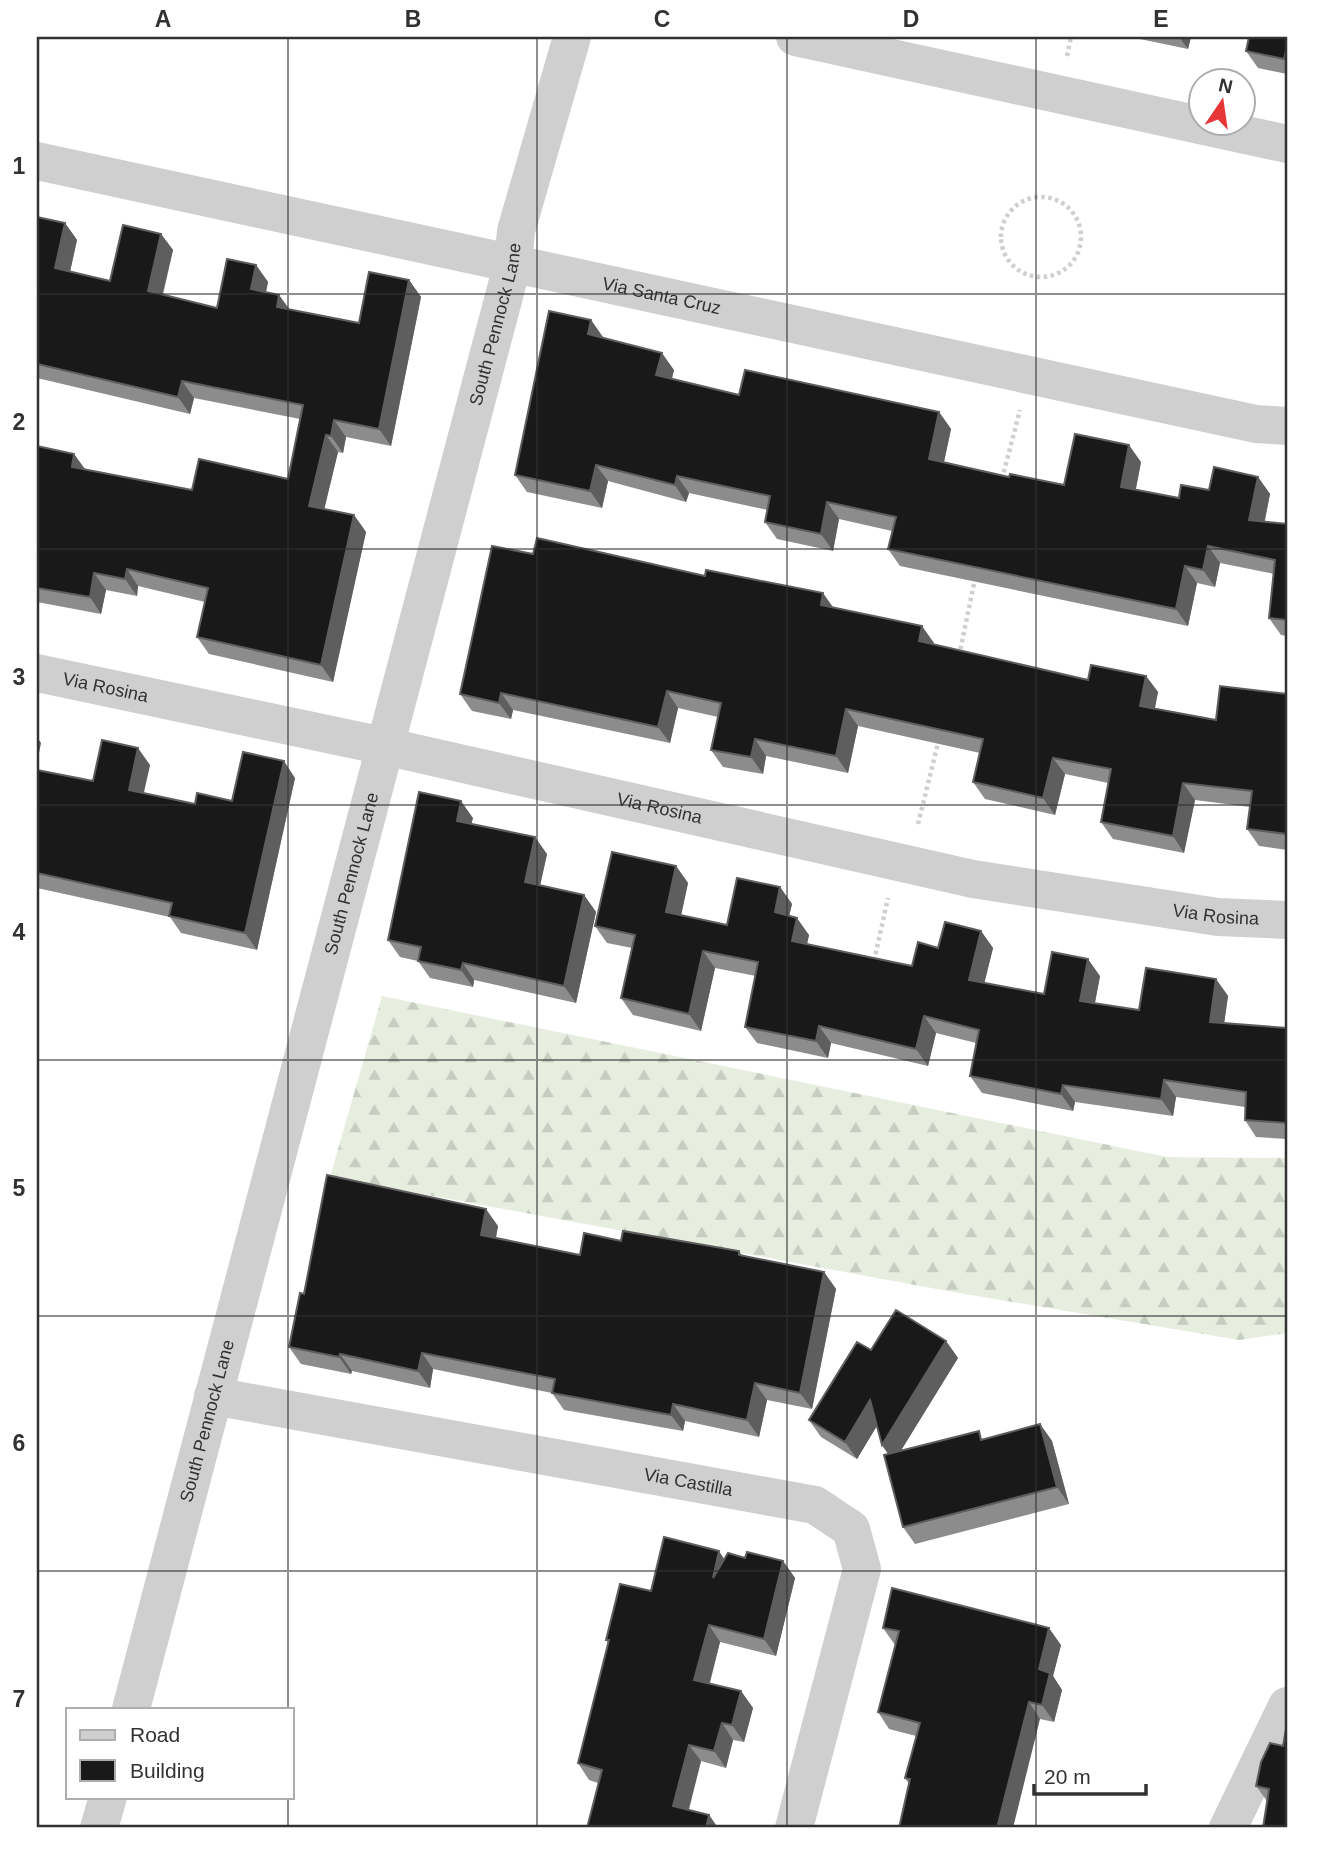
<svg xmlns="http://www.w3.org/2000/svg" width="1324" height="1865" font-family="Arial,sans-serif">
	<defs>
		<pattern id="forest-firs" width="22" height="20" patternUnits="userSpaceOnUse" patternTransform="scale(1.75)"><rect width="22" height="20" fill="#e7eee0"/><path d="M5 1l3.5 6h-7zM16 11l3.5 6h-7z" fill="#c7cdc1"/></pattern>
	</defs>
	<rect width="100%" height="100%" fill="#fff"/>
	<!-- forest -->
	<path fill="url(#forest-firs)" d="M 382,996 L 1167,1157 L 1287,1158 L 1287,1333 L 1239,1340 L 953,1292 L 330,1177 Z"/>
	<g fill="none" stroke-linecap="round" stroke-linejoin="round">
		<!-- path -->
		<path stroke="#cfcfcf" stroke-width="4.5" stroke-dasharray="3.5 3.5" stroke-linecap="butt" d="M 1067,56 L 1071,37
			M1001 237a40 40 0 1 1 80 0a40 40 0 1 1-80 0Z
			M 1002,479 L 1020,410
			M 959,656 L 975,579
			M 918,824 L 939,739
			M 874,961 L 888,898"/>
		<!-- minor -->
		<g stroke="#cfcfcf" stroke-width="38">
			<path d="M 795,37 L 1287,144"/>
			<path id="s1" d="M 37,161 L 1256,424 L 1287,426"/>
			<path id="s2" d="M 37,673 L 384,746 L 973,879 L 1218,917 L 1287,920"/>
			<path id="s3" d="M 213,1396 L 815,1505 L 851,1529 L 862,1569 L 794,1828"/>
			<path id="s4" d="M 131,1709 L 513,262 L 516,231 L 572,37"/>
			<path d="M 99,1828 L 108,1797"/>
			<path d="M 1228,1828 L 1287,1706"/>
		</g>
	</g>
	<!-- wall -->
	<path fill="#8c8c8c" d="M 1135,37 L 1191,37 L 1188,49 L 1135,38 Z
		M 1287,37 L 1287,74 L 1258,68 L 1246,51 Z
		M 37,217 L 65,223 L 77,240 L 70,272 L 110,281 L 161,234 L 173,250 L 163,295 L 217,308 L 256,265 L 268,282 L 266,292 L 279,295 L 290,310 L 359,323 L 409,280 L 421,297 L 391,446 L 346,437 L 343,453 L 338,452 L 324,509 L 354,515 L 366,532 L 333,682 L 209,654 L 197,637 L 205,602 L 138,586 L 137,596 L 106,590 L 101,614 L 37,602 L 37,446 L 74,454 L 85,469 L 192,490 L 288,479 L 300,419 L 194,398 L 190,414 L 37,378 Z
		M 591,320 L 603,338 L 674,370 L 672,379 L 739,395 L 939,412 L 951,429 L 944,462 L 1009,477 L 1064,485 L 1141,462 L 1136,489 L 1179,498 L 1258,477 L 1270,494 L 1265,521 L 1287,524 L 1287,636 L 1281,635 L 1269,618 L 1274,574 L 1220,563 L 1215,587 L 1197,583 L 1188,626 L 900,566 L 888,549 L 892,531 L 839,519 L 833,551 L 777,539 L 765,522 L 768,510 L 689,493 L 686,502 L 608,481 L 602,508 L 527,492 L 515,475 Z
		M 533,554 L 833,608 L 934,643 L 934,644 L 1088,680 L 1146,676 L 1158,692 L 1155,708 L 1216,720 L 1287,694 L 1287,850 L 1259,846 L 1247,829 L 1250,807 L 1195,800 L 1184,853 L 1113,839 L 1101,822 L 1108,783 L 1065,774 L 1055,815 L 985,799 L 973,782 L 980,753 L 858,726 L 848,773 L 766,756 L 763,774 L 723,767 L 711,750 L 718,717 L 678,708 L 670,743 L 513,710 L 511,719 L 472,711 L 460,694 Z
		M 150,765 L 144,793 L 195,804 L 232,801 L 295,778 L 257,950 L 181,933 L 170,917 L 37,888 L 37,770 L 93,781 Z
		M 473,818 L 471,824 L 547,854 L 540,886 L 584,895 L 596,912 L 576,1003 L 474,980 L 473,987 L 430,978 L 418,961 L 400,957 L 388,940 Z
		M 676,866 L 688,883 L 681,916 L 727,925 L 780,887 L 792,904 L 789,916 L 809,935 L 807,944 L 912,966 L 938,948 L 981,931 L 993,948 L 984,983 L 1044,994 L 1100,976 L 1095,1003 L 1139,1010 L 1216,979 L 1228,996 L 1224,1023 L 1287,1028 L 1287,1139 L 1256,1137 L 1245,1120 L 1245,1107 L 1176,1097 L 1173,1116 L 1075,1102 L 1073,1111 L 982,1093 L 970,1076 L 976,1043 L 936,1033 L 928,1066 L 831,1043 L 828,1058 L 757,1043 L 745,1027 L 756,976 L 715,968 L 701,1031 L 633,1015 L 621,998 L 632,948 L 607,943 L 595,926 Z
		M 498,1226 L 496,1238 L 580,1255 L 621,1241 L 739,1251 L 743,1256 L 824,1272 L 836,1289 L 812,1409 L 767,1400 L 759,1437 L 685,1421 L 683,1431 L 564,1410 L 552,1393 L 433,1369 L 430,1388 L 352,1371 L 351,1374 L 301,1364 L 289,1347 L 304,1294 Z
		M 946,1341 L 958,1358 L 901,1450 L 985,1439 L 1040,1424 L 1052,1441 L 1069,1504 L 915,1544 L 903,1527 L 888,1454 L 882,1445 L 877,1426 L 857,1459 L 821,1437 L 809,1420 L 871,1350 Z
		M 745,1558 L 783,1561 L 795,1578 L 776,1656 L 720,1642 L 710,1683 L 741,1691 L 753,1708 L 744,1742 L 733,1740 L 726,1768 L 701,1761 L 689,1810 L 709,1815 L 718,1828 L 587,1828 L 598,1783 L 589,1780 L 578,1763 L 608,1643 L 606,1640 L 651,1591 L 724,1559 Z
		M 883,1628 L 1061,1645 L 1053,1676 L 1062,1690 L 1054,1722 L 1040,1719 L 909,1784 L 905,1778 L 916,1736 L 889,1729 L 878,1712 L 895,1645 Z
		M 1283,1746 L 1287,1828 L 1256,1786 Z"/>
	<!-- shaded-wall -->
	<path fill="#5e5e5e" d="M 1179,37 L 1191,37 L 1188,49 Z
		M 1287,46 L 1287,63 L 1284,59 Z
		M 65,223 L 77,240 L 67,285 L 55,268 Z
		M 161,234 L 173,250 L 159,308 L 148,291 Z
		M 256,265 L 268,282 L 263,306 L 251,289 Z
		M 409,280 L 421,297 L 391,446 L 379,429 Z
		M 279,295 L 291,312 L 277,307 Z
		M 591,320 L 603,337 L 600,351 L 588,334 Z
		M 662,353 L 674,370 L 668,392 L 656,375 Z
		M 182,381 L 194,398 L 190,414 L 178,397 Z
		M 939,412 L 951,429 L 941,476 L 929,459 Z
		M 334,420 L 346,437 L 343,453 L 331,436 Z
		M 326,435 L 338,452 L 321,523 L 309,506 Z
		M 1129,445 L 1141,462 L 1133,503 L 1121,487 Z
		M 74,454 L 86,471 L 72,467 Z
		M 596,465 L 608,481 L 602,508 L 590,491 Z
		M 677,476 L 689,493 L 686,502 L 675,485 Z
		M 1258,477 L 1270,494 L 1261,537 L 1249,520 Z
		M 827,502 L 839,519 L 833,551 L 821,534 Z
		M 354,515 L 366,532 L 333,682 L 321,665 Z
		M 1208,546 L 1220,563 L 1215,587 L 1203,570 Z
		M 1185,566 L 1197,583 L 1188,626 L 1176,609 Z
		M 127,569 L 138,586 L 137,596 L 125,579 Z
		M 94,573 L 106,590 L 101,614 L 90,597 Z
		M 823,593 L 835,610 L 821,605 Z
		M 922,626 L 934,643 L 931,658 L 919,641 Z
		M 1146,676 L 1158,692 L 1152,722 L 1140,706 Z
		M 667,691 L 678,708 L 670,743 L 658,727 Z
		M 501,693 L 513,710 L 511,719 L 499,703 Z
		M 846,709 L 858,726 L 848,773 L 836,756 Z
		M 37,737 L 41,743 L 37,763 Z
		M 755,739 L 766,756 L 763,774 L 751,757 Z
		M 138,748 L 150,765 L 140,807 L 129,790 Z
		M 1053,758 L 1065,774 L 1055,815 L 1043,798 Z
		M 284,761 L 295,778 L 257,950 L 245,933 Z
		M 1183,783 L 1195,800 L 1184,853 L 1173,836 Z
		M 461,801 L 473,818 L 468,838 L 457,821 Z
		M 535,837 L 547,854 L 537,899 L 525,882 Z
		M 676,866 L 688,883 L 678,929 L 666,912 Z
		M 780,887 L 792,904 L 786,929 L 775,912 Z
		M 584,895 L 596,912 L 576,1003 L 564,986 Z
		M 797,918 L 809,935 L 804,958 L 792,941 Z
		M 981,931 L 993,948 L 981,997 L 969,980 Z
		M 703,951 L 715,968 L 701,1031 L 689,1014 Z
		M 1088,959 L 1100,976 L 1092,1018 L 1080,1001 Z
		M 463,963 L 474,980 L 473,987 L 461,970 Z
		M 1216,979 L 1228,996 L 1222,1039 L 1210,1022 Z
		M 924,1016 L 936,1033 L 928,1066 L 916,1049 Z
		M 819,1026 L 831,1043 L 828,1058 L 816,1041 Z
		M 1164,1080 L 1176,1097 L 1173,1116 L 1161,1099 Z
		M 1063,1085 L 1075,1102 L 1073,1111 L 1061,1094 Z
		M 486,1209 L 498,1226 L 493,1252 L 481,1235 Z
		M 824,1272 L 836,1289 L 812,1409 L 800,1393 Z
		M 946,1341 L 958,1358 L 894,1462 L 882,1445 Z
		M 422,1353 L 433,1369 L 430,1388 L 418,1371 Z
		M 340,1354 L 352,1371 L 351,1374 L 339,1357 Z
		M 755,1383 L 767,1400 L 759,1437 L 747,1420 Z
		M 870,1400 L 882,1417 L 857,1459 L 845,1442 Z
		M 673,1404 L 685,1421 L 683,1431 L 671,1415 Z
		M 1040,1424 L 1052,1441 L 1069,1504 L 1057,1487 Z
		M 719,1551 L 730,1568 L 713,1578 Z
		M 783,1561 L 795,1578 L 776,1656 L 764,1639 Z
		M 709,1625 L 720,1642 L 706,1696 L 694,1680 Z
		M 1049,1628 L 1061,1645 L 1053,1676 L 1062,1690 L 1054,1722 L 1042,1705 L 1039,1669 Z
		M 741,1691 L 753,1708 L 744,1742 L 732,1725 Z
		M 1029,1702 L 1040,1719 L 1013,1828 L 997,1828 Z
		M 722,1723 L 733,1740 L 726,1768 L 714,1751 Z
		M 689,1745 L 701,1761 L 685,1823 L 673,1806 Z
		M 709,1815 L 718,1828 L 706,1828 Z"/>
	<!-- building -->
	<path fill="#191919" stroke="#5e5e5e" stroke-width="2" d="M 1249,37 L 1287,37 L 1287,46 L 1284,59 L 1246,51 Z
		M 37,217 L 65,223 L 55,268 L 110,281 L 123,225 L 161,234 L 148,291 L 217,308 L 227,259 L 256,265 L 251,289 L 279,295 L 277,307 L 359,323 L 369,272 L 409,280 L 379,429 L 334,420 L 331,436 L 326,435 L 309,506 L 354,515 L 321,665 L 197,637 L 208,588 L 127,569 L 125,579 L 94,573 L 90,597 L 37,588 L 37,446 L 74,454 L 72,467 L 192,490 L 199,459 L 288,479 L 303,405 L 182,381 L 178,397 L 37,364 Z
		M 549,311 L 591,320 L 588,334 L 662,353 L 656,375 L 739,395 L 745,370 L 939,412 L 929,459 L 1009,477 L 1010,474 L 1064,485 L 1075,434 L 1129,445 L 1121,487 L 1179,498 L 1181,485 L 1209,490 L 1214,467 L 1258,477 L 1249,520 L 1287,524 L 1287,620 L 1269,618 L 1275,560 L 1208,546 L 1203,570 L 1185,566 L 1176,609 L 888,549 L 896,517 L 827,502 L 821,534 L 765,522 L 770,496 L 677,476 L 675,485 L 596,465 L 590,491 L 515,475 Z
		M 537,538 L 705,576 L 706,570 L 823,593 L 821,605 L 922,626 L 919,641 L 1088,680 L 1091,665 L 1146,676 L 1140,706 L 1216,720 L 1220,686 L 1287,694 L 1287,834 L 1247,829 L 1252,791 L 1183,783 L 1173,836 L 1101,822 L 1111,769 L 1053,758 L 1043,798 L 973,782 L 983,739 L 846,709 L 836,756 L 755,739 L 751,757 L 711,750 L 721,703 L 667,691 L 658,727 L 501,693 L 499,703 L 460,694 L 492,546 L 533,554 Z
		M 102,740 L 138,748 L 129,790 L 195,804 L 197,793 L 232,801 L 243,752 L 284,761 L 245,933 L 169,916 L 172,903 L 37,873 L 37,770 L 93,781 Z
		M 419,792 L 461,801 L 457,821 L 535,837 L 525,882 L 584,895 L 564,986 L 463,963 L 461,970 L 418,961 L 421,947 L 388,940 Z
		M 612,852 L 676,866 L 666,912 L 727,925 L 737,878 L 780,887 L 775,912 L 797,918 L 792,941 L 912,966 L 918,942 L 938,948 L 945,922 L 981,931 L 969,980 L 1044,994 L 1052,952 L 1088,959 L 1080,1001 L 1139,1010 L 1146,968 L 1216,979 L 1210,1022 L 1287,1028 L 1287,1123 L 1245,1120 L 1246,1092 L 1164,1080 L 1161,1099 L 1063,1085 L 1061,1094 L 970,1076 L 979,1030 L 924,1016 L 916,1049 L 819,1026 L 816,1041 L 745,1027 L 758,962 L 703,951 L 689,1014 L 621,998 L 635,935 L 595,926 Z
		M 327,1175 L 486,1209 L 481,1235 L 580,1255 L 584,1233 L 621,1241 L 623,1231 L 739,1251 L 739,1255 L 824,1272 L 800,1393 L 755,1383 L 747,1420 L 673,1404 L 671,1415 L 552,1393 L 555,1379 L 422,1353 L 418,1371 L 340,1354 L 339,1357 L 289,1347 L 300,1293 L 304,1294 Z
		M 896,1310 L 946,1341 L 882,1445 L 870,1400 L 845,1442 L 809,1420 L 857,1342 L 871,1350 Z
		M 1040,1424 L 1057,1487 L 903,1527 L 884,1455 L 979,1431 L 981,1440 Z
		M 664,1537 L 719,1551 L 713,1578 L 728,1553 L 745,1558 L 747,1552 L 783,1561 L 764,1639 L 709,1625 L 694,1680 L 741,1691 L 732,1725 L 722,1723 L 714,1751 L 689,1745 L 673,1806 L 709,1815 L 706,1828 L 587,1828 L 602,1770 L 578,1763 L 609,1640 L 606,1640 L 620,1584 L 651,1591 Z
		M 892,1588 L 1049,1628 L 1039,1669 L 1050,1673 L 1042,1705 L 1029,1702 L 997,1828 L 899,1828 L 910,1779 L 905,1778 L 920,1723 L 878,1712 L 899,1631 L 883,1628 Z
		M 1287,1723 L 1287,1828 L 1263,1828 L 1269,1789 L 1256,1786 L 1261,1762 L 1270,1743 L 1283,1746 Z"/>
	<!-- grid -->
	<path fill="none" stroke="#323232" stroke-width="2" stroke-opacity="0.55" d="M 288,37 L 288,1709M 537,37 L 537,1828M 787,37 L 787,1828M 1036,37 L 1036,1828M 37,294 L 1287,294M 37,549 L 1287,549M 37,805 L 1287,805M 37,1060 L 1287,1060M 37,1316 L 1287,1316M 37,1571 L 1287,1571M 288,1797 L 288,1828"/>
	<g text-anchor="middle" stroke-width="7" stroke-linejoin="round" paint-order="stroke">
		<!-- street labels -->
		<g font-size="18" fill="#323232" stroke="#fff">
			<text dy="6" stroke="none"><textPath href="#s1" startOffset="639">Via Santa Cruz</textPath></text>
			<text dy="6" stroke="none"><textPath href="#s4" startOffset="1432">South Pennock Lane</textPath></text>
			<text dy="6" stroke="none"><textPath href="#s2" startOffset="70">Via Rosina</textPath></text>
			<text dy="6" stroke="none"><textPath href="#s2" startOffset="637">Via Rosina</textPath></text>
			<text dy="6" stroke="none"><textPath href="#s4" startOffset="864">South Pennock Lane</textPath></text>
			<text dy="6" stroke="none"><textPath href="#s2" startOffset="1204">Via Rosina</textPath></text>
			<text dy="6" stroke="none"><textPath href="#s4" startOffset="298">South Pennock Lane</textPath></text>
			<text dy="6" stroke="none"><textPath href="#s3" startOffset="483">Via Castilla</textPath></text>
		</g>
	</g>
	<!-- border -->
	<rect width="1324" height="1865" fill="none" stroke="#ffffff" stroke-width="77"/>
	<!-- legend -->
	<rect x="66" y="1708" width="228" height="91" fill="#ffffff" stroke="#adadad" stroke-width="2"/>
	<rect x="80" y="1730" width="35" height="10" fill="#cfcfcf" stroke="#adadad" stroke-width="2"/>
	<text x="130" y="1742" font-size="21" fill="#323232">Road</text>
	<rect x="80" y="1760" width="35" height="21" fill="#191919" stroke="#adadad" stroke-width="2"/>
	<text x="130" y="1778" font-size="21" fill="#323232">Building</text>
	<!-- north arrow -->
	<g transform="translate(1222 102) rotate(13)"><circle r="33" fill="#ffffff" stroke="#adadad" stroke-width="2"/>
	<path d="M0-5L12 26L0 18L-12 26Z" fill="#e73638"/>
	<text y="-10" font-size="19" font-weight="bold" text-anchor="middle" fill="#323232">N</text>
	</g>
	<!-- scale -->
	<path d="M1034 1784v10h112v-10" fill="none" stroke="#323232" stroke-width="3.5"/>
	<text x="1044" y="1784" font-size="21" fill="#323232" stroke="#ffffff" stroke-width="5" paint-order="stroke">20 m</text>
	<rect x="38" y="38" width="1248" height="1788" fill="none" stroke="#323232" stroke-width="2.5"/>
	<g font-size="23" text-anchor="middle" font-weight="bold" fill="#323232">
		<text x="163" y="27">A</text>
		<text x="413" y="27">B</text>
		<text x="662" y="27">C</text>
		<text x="911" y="27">D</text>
		<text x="1161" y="27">E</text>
		<text x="19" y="174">1</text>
		<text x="19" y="430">2</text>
		<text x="19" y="685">3</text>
		<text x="19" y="940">4</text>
		<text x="19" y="1196">5</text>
		<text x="19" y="1451">6</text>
		<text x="19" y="1707">7</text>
	</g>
</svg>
